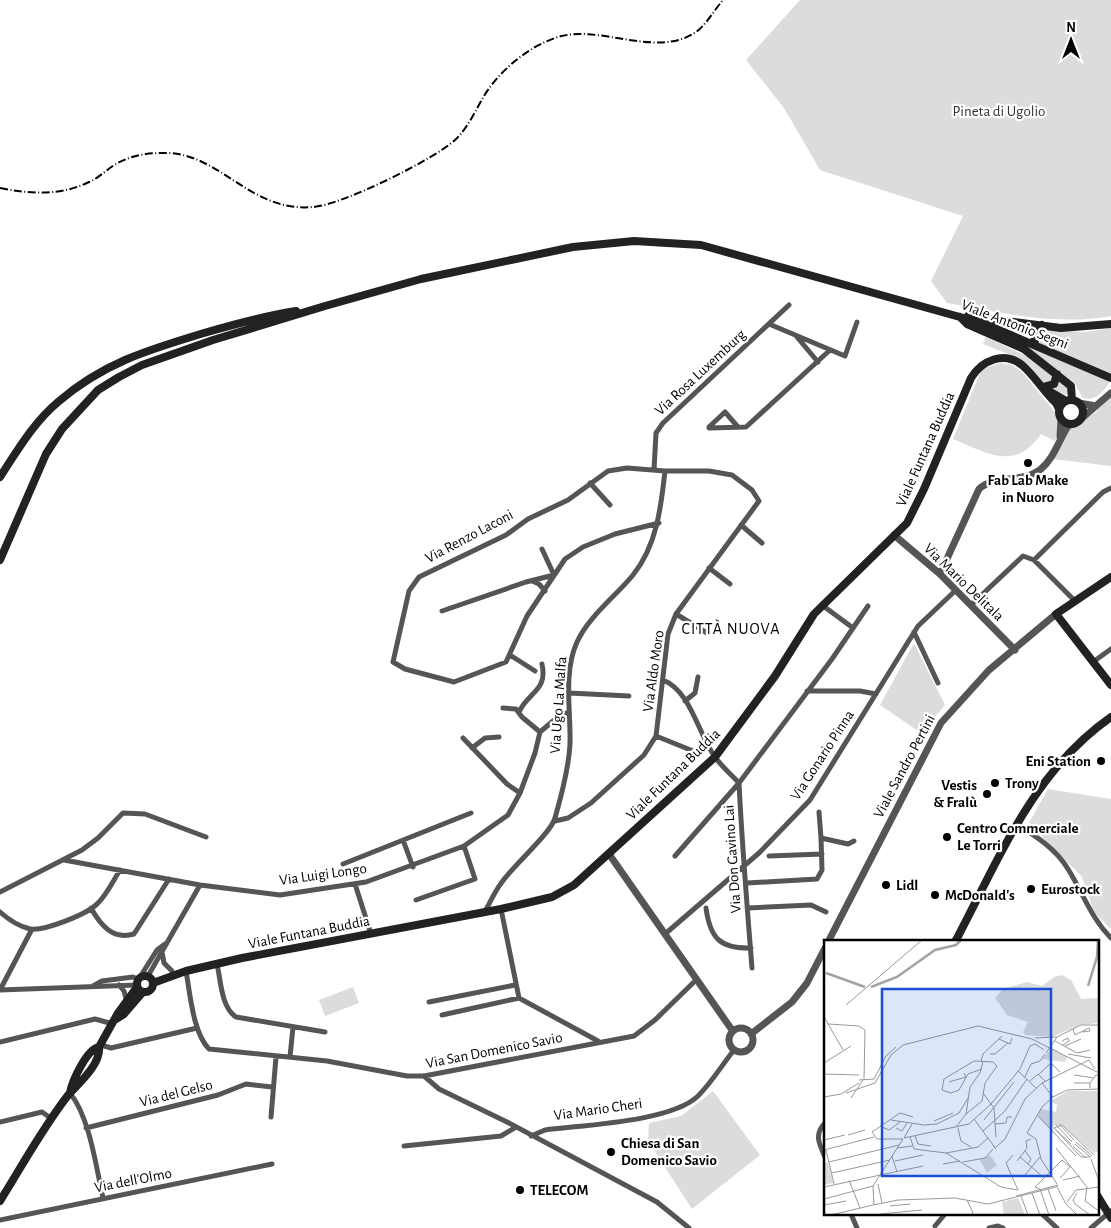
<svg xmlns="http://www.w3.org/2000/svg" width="1111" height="1228" font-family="'Alegreya Sans',sans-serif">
	<rect width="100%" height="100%" fill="#fff"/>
	<!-- green -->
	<path fill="#dcdcdc" d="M 800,0 L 1111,0 L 1111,316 C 1056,326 1002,313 947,303 L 931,281 L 963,216 L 820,170 L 784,108 L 746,60 Z
		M 1111,328 C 1111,344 1111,363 1111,377 C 1108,389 1094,404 1082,397 L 1074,382 L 1012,340 L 1012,338 L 1043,349 L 1037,336 L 1041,330 L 1086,332 Z
		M 986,337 L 1030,358 L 1069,388 L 1068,394 C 1049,399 1039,373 1026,363 C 1014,355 997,350 983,344 Z
		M 1001,363 L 1012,365 L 1022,372 L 1055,412 L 1059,428 L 1055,441 L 1041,434 C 1015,472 987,453 953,439 L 980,373 L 984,368 Z
		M 1111,396 L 1111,466 L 1053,459 L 1069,430 L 1095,413 Z
		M 914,643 L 945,705 L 921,733 L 880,705 Z
		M 1048,789 L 1111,799 L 1111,929 L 1094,912 L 1082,877 L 1029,823 Z
		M 353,987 L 359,1003 L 325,1016 L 319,1000 Z
		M 713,1091 L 760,1155 L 692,1209 L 648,1141 L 649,1123 L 681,1116 Z"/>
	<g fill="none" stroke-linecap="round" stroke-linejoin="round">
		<!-- minor -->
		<path stroke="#555" stroke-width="5" d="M 769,324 L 845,356 L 857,322
			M 797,337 L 818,362
			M 709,427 L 725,412 L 738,427
			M 709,428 L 746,427 L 830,350
			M 654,470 L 656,433 L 663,423 L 789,305
			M 590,483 L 610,505
			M 741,525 L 762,543
			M 1034,560 L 1103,492 L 1111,488
			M 709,568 L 730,584
			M 532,581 L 539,584 L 545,591
			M 822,605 L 853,628
			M 971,605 L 1023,556 L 1034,560 L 1074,600
			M 442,611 L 526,582 L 554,575 L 542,549
			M 676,614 L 707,633
			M 914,632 L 938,683
			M 510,655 L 535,671
			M 1093,662 L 1111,649
			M 663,680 C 691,691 698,734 715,757 C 721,766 731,774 739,783 C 742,845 747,906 752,968
			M 807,691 L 860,691 L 876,694
			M 569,693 L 629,696
			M 685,701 L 695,693 L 698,677
			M 503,708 L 516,709 L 522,717 L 540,732
			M 519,712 C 528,692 548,691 542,664
			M 656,736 L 698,753
			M 463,738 L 507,784 L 520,793
			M 472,748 L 485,738 L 499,737
			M 819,812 L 821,838
			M 555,821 L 568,818 L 591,803 L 644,755 L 656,736 L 668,634 L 676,614 L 759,501 L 752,490 L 732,475 L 709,471 L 665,471 L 627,468 L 608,471 L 568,500 L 528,519 L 506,535 L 419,577 L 409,591 L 393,662 L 405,669 L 454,682 L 506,662 L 527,616 L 565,559 L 583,547 L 615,534 L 659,523
			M 1016,824 C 1036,836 1056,849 1068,869 C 1083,893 1091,918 1111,938
			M 403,840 L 413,867
			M 675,856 L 739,783 L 832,659 L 868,606
			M 769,856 L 822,854
			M 64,860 L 200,885 L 280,895 L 366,882 L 464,846 L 508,815 L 520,793 L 535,753 L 540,732 L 559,716 L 569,712
			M 343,864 L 471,813
			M 747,883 L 817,879 L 822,870 L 821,838 L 848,844 L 854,841
			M 355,884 L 371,934
			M 0,892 L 82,850 L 98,838 L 123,813 L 145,814 L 206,837
			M 416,900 L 475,879 L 464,846
			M 91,908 C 101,926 113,940 134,934 L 169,879
			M 706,908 C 710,938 720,949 751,948
			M 748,908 L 811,905 L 826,912
			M 501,909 L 519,998 L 598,1041
			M 0,912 C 9,920 18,926 30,929 C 45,931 88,914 98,903 C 107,894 113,881 120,870
			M 485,912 C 490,902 495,891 502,882 C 513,866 551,833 555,818 C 561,797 569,766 570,744 C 571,711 563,673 577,642 C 589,616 616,596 633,575 C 657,545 661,507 665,471
			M 665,934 L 759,853 L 810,800 L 918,626 L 956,590
			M 162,952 L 164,963 L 172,971
			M 217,964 C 221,981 221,1007 236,1017 L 325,1032
			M 186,971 C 190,993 193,1033 209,1049 L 327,1061 L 407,1076 L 424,1076 L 634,1036 L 655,1020 L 696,980
			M 148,976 L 200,885
			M 140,977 L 157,950 L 165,944
			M 119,985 L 124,991 L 127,1002
			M 93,986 L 102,981 L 133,977 L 138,979
			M 0,990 L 137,985
			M 0,990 L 32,929
			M 429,1002 L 515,985
			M 442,1015 L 519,998
			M 0,1042 L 95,1019 L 113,1024
			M 101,1045 L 111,1048 L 197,1028
			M 290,1057 L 293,1027
			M 424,1076 L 439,1089 L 507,1122 L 657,1202 L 689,1228
			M 70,1093 C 90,1118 96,1167 103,1198
			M 271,1117 L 276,1057
			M 0,1122 L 42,1112 L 52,1119
			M 825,1123 C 814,1134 819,1144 825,1157
			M 86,1128 L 218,1095 L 246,1084 L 272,1087
			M 531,1136 L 545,1130 C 582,1125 671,1122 698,1096 C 712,1082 722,1065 734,1050
			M 404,1146 L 501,1136 L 516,1127
			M 851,1214 L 857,1228
			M 1042,1214 L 1057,1228
			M 0,1220 L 272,1164
			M 935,1226 L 945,1214
			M 989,1228 L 998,1226 L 1003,1228
			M 1091,1228 L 1111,1211"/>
		<!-- tertiary -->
		<path stroke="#555" stroke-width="7" d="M 1079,403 L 1096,406
			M 1082,418 L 1111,393
			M 1060,437 L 1061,419
			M 894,535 L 940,574 L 1015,650
			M 940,574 L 979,489 C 995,474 1022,484 1041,469 C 1054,458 1059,440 1068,426 L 1073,424
			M 609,854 L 732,1030
			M 828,942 L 941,723 L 989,670 L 1056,614
			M729 1040a12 12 0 1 1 24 0a12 12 0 1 1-24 0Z
			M 751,1034 L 792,1002 L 807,983 L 825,948"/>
		<!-- secondary -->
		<path stroke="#222" stroke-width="8" d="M 968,316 L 1061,328 L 1111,324
			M 960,317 L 967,324 L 1024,349 L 1071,386 L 1072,400
			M 1035,344 L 1034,333 L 1042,325
			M 1043,387 L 1054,384 L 1057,374
			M 1047,390 L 1066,401
			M1059 412a12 12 0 1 1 24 0a12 12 0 1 1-24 0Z
			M 0,477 C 17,451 34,422 58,402 C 103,363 148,350 204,333 C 235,324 264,316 296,311
			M 0,560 L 46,454 L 62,429 L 98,390 L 119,377 L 142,365 L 213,340 L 325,306 L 421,279 L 573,247 L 634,241 L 701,245 L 985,324 L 1111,378
			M 1111,577 L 1056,614 L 1111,685
			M 955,942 C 998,861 1033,771 1111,717
			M137 984a8 8 0 1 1 16 0a8 8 0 1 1-16 0Z
			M 153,983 L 186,971 L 242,958 L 501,909 L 552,897 L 574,885 L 715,757 L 775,676 L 814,614 L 907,523 L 924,489 L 971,378 C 982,360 1004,351 1022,365 C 1034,375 1044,392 1056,403 L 1059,409
			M 116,1019 L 124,1014 L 143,992
			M 70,1093 C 72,1081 87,1049 99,1047
			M 1097,1195 L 1111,1218
			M 0,1201 C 22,1166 43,1127 69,1094 C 79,1083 101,1064 99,1047 L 118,1013 L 137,987"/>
		<!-- rail -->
		<path stroke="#000" stroke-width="2" stroke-dasharray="8 2.5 1 2.5" stroke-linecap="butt" d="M 0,188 C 31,194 60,196 89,182 C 99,178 107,169 116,164 C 132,155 147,153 164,153 C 220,152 250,213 313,207 C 342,205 433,160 455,140 C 468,128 475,111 484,96 C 500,70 529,46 558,37 C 600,24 657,59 696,32 C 706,25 715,9 723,0"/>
	</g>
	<!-- markers -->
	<g fill="#000" stroke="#fff" stroke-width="2">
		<circle cx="1028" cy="463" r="5"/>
		<circle cx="1101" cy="761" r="5"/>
		<circle cx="995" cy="783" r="5"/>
		<circle cx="987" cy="794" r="5"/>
		<circle cx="947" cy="837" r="5"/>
		<circle cx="886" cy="885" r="5"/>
		<circle cx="1031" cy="889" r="5"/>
		<circle cx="935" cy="895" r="5"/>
		<circle cx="611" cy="1152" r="5"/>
		<circle cx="520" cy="1190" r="5"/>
	</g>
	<g text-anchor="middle" stroke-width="4.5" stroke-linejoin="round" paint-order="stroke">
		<!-- park labels -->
		<g font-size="15" fill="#333" stroke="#fff">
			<text x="999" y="116">Pineta di Ugolio</text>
		</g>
		<!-- street labels -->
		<g font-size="15" fill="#000" stroke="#fff">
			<text transform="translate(1015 324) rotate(21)" y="5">Viale Antonio Segni</text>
			<text transform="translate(700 372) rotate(-43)" y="5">Via Rosa Luxemburg</text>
			<text transform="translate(925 449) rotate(-66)" y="5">Viale Funtana Buddia</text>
			<text transform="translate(469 536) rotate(-28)" y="5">Via Renzo Laconi</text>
			<text transform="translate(964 582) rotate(44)" y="5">Via Mario Delitala</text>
			<text transform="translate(653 671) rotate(-82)" y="5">Via Aldo Moro</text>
			<text transform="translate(558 705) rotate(-86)" y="5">Via Ugo La Malfa</text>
			<text transform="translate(822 755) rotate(-57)" y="5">Via Gonario Pinna</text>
			<text transform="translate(904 766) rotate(-62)" y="5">Viale Sandro Pertini</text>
			<text transform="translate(673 774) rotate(-44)" y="5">Viale Funtana Buddia</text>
			<text transform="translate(732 859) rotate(-94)" y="5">Via Don Gavino Lai</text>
			<text transform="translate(323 874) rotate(-8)" y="5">Via Luigi Longo</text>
			<text transform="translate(309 932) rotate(-11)" y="5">Viale Funtana Buddia</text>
			<text transform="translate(494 1050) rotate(-11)" y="5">Via San Domenico Savio</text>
			<text transform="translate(176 1093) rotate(-14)" y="5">Via del Gelso</text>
			<text transform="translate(598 1109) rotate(-8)" y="5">Via Mario Cheri</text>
			<text transform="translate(133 1180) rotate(-11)" y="5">Via dell'Olmo</text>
		</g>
		<!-- poi labels -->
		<g font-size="15" font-weight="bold" fill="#000" stroke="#fff" text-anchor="start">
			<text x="1028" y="485" text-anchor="middle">Fab Lab Make<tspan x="1028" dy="17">in Nuoro</tspan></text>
			<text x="1091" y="766" text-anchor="end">Eni Station</text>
			<text x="1005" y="788">Trony</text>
			<text x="977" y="790" text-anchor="end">Vestis<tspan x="977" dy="17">&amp; Fralù</tspan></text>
			<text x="957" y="833">Centro Commerciale<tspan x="957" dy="17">Le Torri</tspan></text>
			<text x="896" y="890">Lidl</text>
			<text x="1041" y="894">Eurostock</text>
			<text x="945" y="900">McDonald's</text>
			<text x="621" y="1148">Chiesa di San<tspan x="621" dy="17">Domenico Savio</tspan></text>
			<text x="530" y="1195">TELECOM</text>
		</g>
		<!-- neighbourhood labels -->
		<g font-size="16" letter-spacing="1" fill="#000" stroke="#fff">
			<text x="731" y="634">CITTÀ NUOVA</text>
		</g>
	</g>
	<!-- overview -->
	<g transform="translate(824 940)">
		<rect width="275" height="275" fill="#fff"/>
		<path d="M 238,35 L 247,40 L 257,59 L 275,58 L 275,83 L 256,85 L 228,97 L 202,95 L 199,92 L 204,82 L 183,75 L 171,58 L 179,49 L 203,42 L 218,46 L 230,37 ZM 228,108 L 243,117 L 241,122 L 218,119 ZM 244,151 L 275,151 L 275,212 L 270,213 L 238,185 L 230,186 L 229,193 L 214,175 L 217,169 L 232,172 L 233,165 L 226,161 ZM 166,215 L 173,225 L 163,233 L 156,220 ZM 4,222 L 9,243 L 0,245 L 0,224 ZM 194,258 L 201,275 L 180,275 L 178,262 Z" fill="#dcdcdc"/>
		<path fill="none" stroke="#a3a3a3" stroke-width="2.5" d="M 2,33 L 41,47M 264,46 L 273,17 L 274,0M 47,47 L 73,37 L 111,10 L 132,5 L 137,0"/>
		<path fill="none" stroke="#999" stroke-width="1" d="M 22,65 L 98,0M 0,76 L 4,84 L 35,86 L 41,90 L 40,139M 4,84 L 19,110M 249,89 L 251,95 L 265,88 L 266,91 L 258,92M 211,98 L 233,97M 175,99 L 186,104 L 188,98M 231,101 L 253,113 L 266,110M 238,101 L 244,98 L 245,101 L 239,105M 241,106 L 257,99M 222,113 L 233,97 L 257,85 L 275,85M 166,114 L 171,114 L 184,103M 244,114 L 267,118M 157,121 L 159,114 L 178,96M 0,123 L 27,106M 194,131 L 212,148M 0,134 L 35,135M 215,134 L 227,123 L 236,132M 250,135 L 270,138M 201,137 L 207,124 L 216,121 L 221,114M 35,140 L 50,139 L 62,116 L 72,107M 206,141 L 214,134 L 221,141M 125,142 L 142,137 L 140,133M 250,143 L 266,143M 266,148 L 266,143 L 272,135 L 275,136M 22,153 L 51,143 L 67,115 L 79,105 L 154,86 L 208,99 L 275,133M 159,153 L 170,168 L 172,197M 0,157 L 17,154 L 35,143M 229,157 L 243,150 L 275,149M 27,158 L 39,140M 142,174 L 158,161 L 161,143 L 173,126 L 169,122 L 150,121 L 120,139 L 118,150 L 127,153 L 135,150 L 144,134 L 158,129M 214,176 L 252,216M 150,179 L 172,209 L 169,206M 67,180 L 100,185 L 113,184 L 135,173 L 144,158M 160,180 L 190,142M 110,181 L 129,173M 171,184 L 182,183 L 183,177 L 188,177M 235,184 L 250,200M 232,185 L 248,202M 56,186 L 65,190 L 76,182M 132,187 L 142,174 L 146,147 L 156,133 L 159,121M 72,188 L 78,191 L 83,183M 134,188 L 137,201 L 147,207M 230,188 L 238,185 L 270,215M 230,188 L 257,217 L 267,217M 230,188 L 247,204M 159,191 L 181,171 L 203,139M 24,195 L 41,190M 91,196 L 94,204 L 107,206M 86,197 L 90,209 L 122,213 L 154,207 L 164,198M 80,198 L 88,184M 80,198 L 145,184 L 167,164 L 196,129 L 206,106 L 211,104 L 220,110M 79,199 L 53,199 L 48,192 L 76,173 L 89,177M 0,200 L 21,195M 252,202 L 268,216M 251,204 L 265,216M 249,206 L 262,218M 172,207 L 181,199 L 201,159 L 218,143M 73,208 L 88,206M 232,208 L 263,247 L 261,261 L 275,271M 0,210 L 50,197M 2,210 L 10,244M 201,211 L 207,219 L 204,224M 122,213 L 177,247 L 194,250M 189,215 L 182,223 L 194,250M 68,216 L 73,232M 196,217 L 219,237M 267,219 L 275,241M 71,221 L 99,215M 193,221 L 203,208 L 202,201 L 207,199M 5,222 L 75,205M 139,222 L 161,218 L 169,209M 119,224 L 136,221M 8,233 L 66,220M 200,236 L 216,217M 25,240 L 36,268M 239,240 L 256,236M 54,244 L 58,263M 233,244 L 217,219 L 212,199 L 203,193 L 218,167 L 229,157 L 218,143 L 265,120 L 271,129M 0,247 L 99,226M 233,247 L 242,264 L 253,275M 224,249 L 232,271M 208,253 L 216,275M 253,253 L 249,260 L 251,264 L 266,275M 197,256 L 204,275M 0,259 L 49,246M 143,260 L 149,273 L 146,275M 243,262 L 252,250 L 275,247M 0,265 L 22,261M 49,265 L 74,260 L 131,258 L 164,264 L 232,247 L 234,245 L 192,256M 50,265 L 49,246 L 79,199M 66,266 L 86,264M 56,274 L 98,270M 7,275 L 49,265M 225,275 L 216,249 L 211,247 L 238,220 L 246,227 L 236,238"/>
		<path fill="#1d4ed8" fill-opacity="0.15" stroke="#1d4ed8" stroke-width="2.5" d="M 58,49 L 227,49 L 227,236 L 58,236 Z"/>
		<rect width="275" height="275" fill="none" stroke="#000" stroke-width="2.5"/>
	</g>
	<!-- north arrow -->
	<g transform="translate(1071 40)" stroke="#ffffff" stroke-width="4" paint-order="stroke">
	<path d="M0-4L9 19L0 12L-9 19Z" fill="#000000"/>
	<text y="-8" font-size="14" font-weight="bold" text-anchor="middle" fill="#000000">N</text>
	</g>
</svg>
